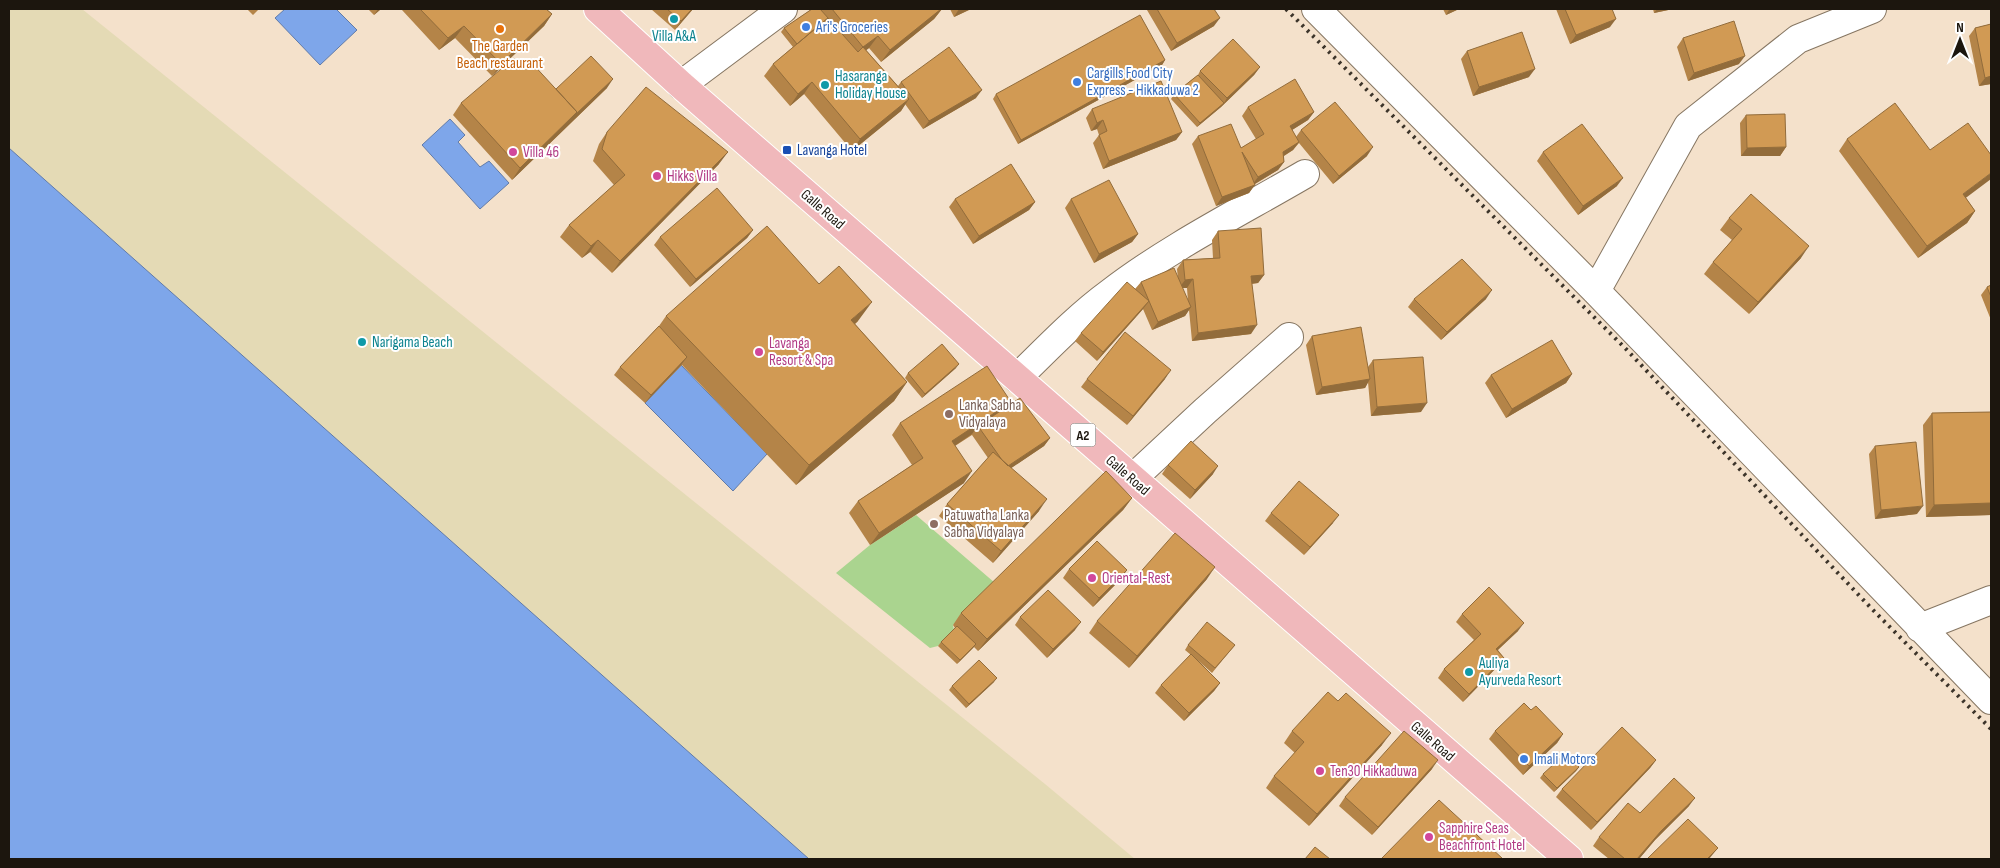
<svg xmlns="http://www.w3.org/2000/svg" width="2000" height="868" font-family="'Sofia Sans Condensed',sans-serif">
	<rect width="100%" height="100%" fill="#f4e1cb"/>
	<!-- green -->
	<path fill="#aad48f" d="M 916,515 L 995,583 L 953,625 L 954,630 L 938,646 L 930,648 L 836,573 L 870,545 Z"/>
	<!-- sand -->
	<path fill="#e4dab5" d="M 9,9 L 82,9 L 1045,784 L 1135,859 L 809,859 L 9,148 Z"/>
	<!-- water -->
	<path fill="#7ea6ea" stroke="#617ba8" d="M 285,9 L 336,9 L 357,30 L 320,65 L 275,18 Z
		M 450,119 L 465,135 L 458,142 L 480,167 L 489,161 L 509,183 L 480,209 L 422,145 Z
		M 9,148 L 809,859 L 9,859 Z
		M 681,365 L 767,454 L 733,491 L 645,403 Z"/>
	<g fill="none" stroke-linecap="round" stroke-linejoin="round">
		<!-- minor casing -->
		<g stroke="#867662" stroke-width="30">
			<path id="minor" d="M 1316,9 L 1596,291 L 1991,700
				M 681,85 L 783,9
				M 1596,291 L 1688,126 L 1798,39 L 1872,9
				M 1017,378 C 1047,349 1076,318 1110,293 C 1170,247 1240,212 1305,174
				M 1132,479 L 1205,411 L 1289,337
				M 1920,628 L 1991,600"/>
		</g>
		<!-- highway casing -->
		<g stroke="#fff" stroke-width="30">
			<path id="highway" d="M 598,9 L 681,85 L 1569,859"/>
		</g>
		<!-- minor -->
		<use href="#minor" stroke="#fff" stroke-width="28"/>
		<!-- highway -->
		<use href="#highway" stroke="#f0b8bb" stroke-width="28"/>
		<!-- rail -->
		<path stroke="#3c342a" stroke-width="4" stroke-dasharray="2.5 5" stroke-linecap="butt" d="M 1286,9 L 1626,349 L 1872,609 L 1991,729"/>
	</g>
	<!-- wall -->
	<path fill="#b48448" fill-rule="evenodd" d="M 247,9 L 259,9 L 253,15 Z
		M 368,9 L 381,9 L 374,15 Z
		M 403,9 L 546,9 L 552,14 L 544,26 L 492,76 L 455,38 L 439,50 L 402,10 Z
		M 651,9 L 693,9 L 675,30 Z
		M 812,9 L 942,9 L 934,19 L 881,62 L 869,48 L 866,50 L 898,86 L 901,82 L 976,98 L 923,129 L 905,104 L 901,111 L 852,151 L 804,94 L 790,106 L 764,76 L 773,64 L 793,47 L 781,32 L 784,28 Z
		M 950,9 L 971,9 L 954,17 Z
		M 1148,9 L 1217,9 L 1215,10 L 1214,26 L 1171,51 L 1147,10 Z
		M 1443,9 L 1459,9 L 1446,15 Z
		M 1556,9 L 1612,9 L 1610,27 L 1570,44 Z
		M 1653,9 L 1673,9 L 1654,13 Z
		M 1991,24 L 1991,84 L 1979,86 L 1969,36 L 1975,28 Z
		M 1683,38 L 1739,64 L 1688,81 L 1677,47 Z
		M 1467,51 L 1529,77 L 1473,96 L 1461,59 Z
		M 1165,60 L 1162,65 L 1018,144 L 993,99 L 996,94 Z
		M 523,67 L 556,89 L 607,88 L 512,180 L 453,115 L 461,103 Z
		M 1260,67 L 1254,75 L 1221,107 L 1197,127 L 1171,99 L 1174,94 L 1198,75 L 1200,71 Z
		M 1248,107 L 1314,112 L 1308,120 L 1292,130 L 1296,137 L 1301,130 L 1367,156 L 1333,184 L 1299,143 L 1293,150 L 1284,156 L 1284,162 L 1278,170 L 1255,184 L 1249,193 L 1216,206 L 1192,144 L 1198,136 L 1241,148 L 1256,139 L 1242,116 Z
		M 1092,109 L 1182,132 L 1176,140 L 1103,169 L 1093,143 L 1099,135 L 1097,129 L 1091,131 L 1086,118 Z
		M 1746,115 L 1786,147 L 1780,156 L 1741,156 L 1740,123 Z
		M 607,132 L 719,164 L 612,273 L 590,252 L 582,258 L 560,237 L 569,225 L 614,185 L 593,161 L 599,144 Z
		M 1847,139 L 1966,198 L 1975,211 L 1967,223 L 1918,258 L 1839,151 Z
		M 1543,152 L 1617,186 L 1578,215 L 1537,161 Z
		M 955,199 L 1035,202 L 1029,210 L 973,244 L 949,207 Z
		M 1071,199 L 1138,234 L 1132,242 L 1094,263 L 1065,208 Z
		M 1729,218 L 1801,258 L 1749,314 L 1704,274 L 1713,262 L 1732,240 L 1720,230 Z
		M 753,230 L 747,238 L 690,287 L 654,245 L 660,237 Z
		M 1218,231 L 1264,275 L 1258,283 L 1252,284 L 1251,334 L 1192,341 L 1189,310 L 1185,316 L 1152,330 L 1143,309 L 1097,361 L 1075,341 L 1081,333 L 1135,289 L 1141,282 L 1178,279 L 1177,269 L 1183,260 L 1213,258 L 1212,240 ZM 1182,288 L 1187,288 L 1188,302 Z
		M 819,284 L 858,321 L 855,324 L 907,382 L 894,401 L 796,485 L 682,365 L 645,403 L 614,375 L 620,367 L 659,326 L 666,316 Z
		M 1991,285 L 1991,320 L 1981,295 L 1987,287 Z
		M 1414,299 L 1486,299 L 1441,340 L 1408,307 Z
		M 1312,336 L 1368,367 L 1373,360 L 1421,412 L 1371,416 L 1368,382 L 1365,388 L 1316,395 L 1306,345 Z
		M 956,368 L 922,398 L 905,378 L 908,373 Z
		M 1572,374 L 1566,383 L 1506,418 L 1485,383 L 1491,375 Z
		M 1087,379 L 1165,379 L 1127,425 L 1081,387 Z
		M 1009,406 L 1050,438 L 1044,446 L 1011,468 L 1039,511 L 993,563 L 939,516 L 947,504 L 988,458 L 972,435 L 955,446 L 964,483 L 870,545 L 849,513 L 858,501 L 912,465 L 892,435 L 900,423 Z
		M 1991,412 L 1991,515 L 1926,517 L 1923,425 L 1932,413 Z
		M 1875,446 L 1917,514 L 1875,519 L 1869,454 Z
		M 1168,465 L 1213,474 L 1190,499 L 1162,474 Z
		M 1132,498 L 1123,510 L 978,651 L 974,647 L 957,664 L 938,646 L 941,642 L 955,628 L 953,625 L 961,613 Z
		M 1271,513 L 1333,523 L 1304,555 L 1265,521 Z
		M 1069,569 L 1121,579 L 1093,607 L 1063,578 Z
		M 1207,579 L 1129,668 L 1089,633 L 1097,621 Z
		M 1462,614 L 1518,631 L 1498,650 L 1504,658 L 1498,666 L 1463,702 L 1438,678 L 1444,669 L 1474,640 L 1456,622 Z
		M 1020,617 L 1075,630 L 1047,658 L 1015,625 Z
		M 1188,645 L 1235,645 L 1212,673 L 1195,658 L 1220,683 L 1214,691 L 1184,721 L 1155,693 L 1161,685 L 1191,655 L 1185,650 Z
		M 994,682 L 966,708 L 949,690 L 952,686 Z
		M 1292,731 L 1382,745 L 1309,826 L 1266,788 L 1274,776 L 1295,753 L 1284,743 Z
		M 1495,731 L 1563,734 L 1557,743 L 1523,775 L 1489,739 Z
		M 1656,760 L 1650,768 L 1591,830 L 1556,797 L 1562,789 Z
		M 1579,767 L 1576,771 L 1554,792 L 1540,778 L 1543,774 Z
		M 1432,769 L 1372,835 L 1339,806 L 1345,797 Z
		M 1689,806 L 1655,840 L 1639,859 L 1609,859 L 1593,846 L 1599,837 L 1640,813 Z"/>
	<!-- shaded-wall -->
	<path fill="#926c3b" d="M 378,9 L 381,9 L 374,15 Z
		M 692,9 L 693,9 L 675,30 L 681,21 Z
		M 941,9 L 942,9 L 934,19 L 881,62 L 890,50 Z
		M 959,9 L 971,9 L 954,17 Z
		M 1453,9 L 1459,9 L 1446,15 L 1449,10 Z
		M 1657,9 L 1673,9 L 1654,13 Z
		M 552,14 L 544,26 L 492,76 L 501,64 Z
		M 1220,18 L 1214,26 L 1171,51 L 1177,43 Z
		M 1616,19 L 1610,27 L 1570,44 L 1576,35 Z
		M 464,26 L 455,38 L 439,50 L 448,38 Z
		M 878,36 L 869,48 L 855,59 L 863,47 Z
		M 1745,56 L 1739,64 L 1688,81 L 1694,73 Z
		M 1165,60 L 1162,65 L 1018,144 L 1021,140 Z
		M 1260,67 L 1254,75 L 1221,107 L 1197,127 L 1200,123 L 1224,103 L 1227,98 Z
		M 1535,69 L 1529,77 L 1473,96 L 1479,87 Z
		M 1991,76 L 1991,84 L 1979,86 L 1985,78 Z
		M 613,79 L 607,88 L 512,180 L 520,168 L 577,112 Z
		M 812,82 L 804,94 L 790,106 L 798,94 Z
		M 982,90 L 976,98 L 923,129 L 929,121 Z
		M 909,99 L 901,111 L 852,151 L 860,139 Z
		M 1314,112 L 1308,120 L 1284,135 L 1290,126 Z
		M 1103,120 L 1097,129 L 1091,131 L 1097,123 Z
		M 1182,132 L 1176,140 L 1103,169 L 1109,161 Z
		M 1299,142 L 1293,150 L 1277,160 L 1283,152 Z
		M 1373,147 L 1367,156 L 1333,184 L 1339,176 Z
		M 1786,147 L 1780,156 L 1741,156 L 1747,148 Z
		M 728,152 L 719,164 L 612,273 L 620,261 Z
		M 1284,162 L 1278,170 L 1253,185 L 1255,185 L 1249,193 L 1216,206 L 1222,197 L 1252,185 L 1258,177 Z
		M 1991,173 L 1991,179 L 1955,206 L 1963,194 Z
		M 1623,178 L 1617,186 L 1578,215 L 1583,206 Z
		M 1035,202 L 1029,210 L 973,244 L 979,236 Z
		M 1975,211 L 1967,223 L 1918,258 L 1927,246 Z
		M 753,230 L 747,238 L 690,287 L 696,279 Z
		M 1138,234 L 1132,242 L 1094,263 L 1099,254 Z
		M 598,240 L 590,252 L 582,258 L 591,246 Z
		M 1809,246 L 1801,258 L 1749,314 L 1758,302 Z
		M 1264,275 L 1258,283 L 1246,284 L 1251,276 Z
		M 1193,279 L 1187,288 L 1179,288 L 1185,280 Z
		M 1492,290 L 1486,299 L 1441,340 L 1447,332 Z
		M 1149,301 L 1143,309 L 1097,361 L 1103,352 Z
		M 872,302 L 858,321 L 838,339 L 851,320 Z
		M 1191,307 L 1185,316 L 1152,330 L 1158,322 Z
		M 1257,325 L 1251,334 L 1192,341 L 1198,333 Z
		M 687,357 L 681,365 L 645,403 L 651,395 Z
		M 959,364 L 956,368 L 922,398 L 925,394 Z
		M 1171,370 L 1165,379 L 1127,425 L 1133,416 Z
		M 1572,374 L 1566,383 L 1506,418 L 1512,409 Z
		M 1370,379 L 1365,388 L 1316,395 L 1322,387 Z
		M 907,382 L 894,401 L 796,485 L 809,465 Z
		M 1011,402 L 1003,414 L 978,426 L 972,434 L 944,453 L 952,441 Z
		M 1427,403 L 1421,412 L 1371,416 L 1377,407 Z
		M 1050,438 L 1044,446 L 1001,475 L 1007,467 Z
		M 1218,466 L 1213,474 L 1190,499 L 1195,490 Z
		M 972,471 L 964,483 L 870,545 L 879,533 Z
		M 1132,498 L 1123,510 L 978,651 L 987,639 Z
		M 1047,499 L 1039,511 L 993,563 L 1001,551 Z
		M 1991,503 L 1991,515 L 1926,517 L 1934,505 Z
		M 1923,506 L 1917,514 L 1875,519 L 1881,510 Z
		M 1339,515 L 1333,523 L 1304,555 L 1310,547 Z
		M 1215,567 L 1207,579 L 1129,668 L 1137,656 Z
		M 1127,570 L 1121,579 L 1093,607 L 1099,598 Z
		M 1081,622 L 1075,630 L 1047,658 L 1053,649 Z
		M 1524,623 L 1518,631 L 1490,657 L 1496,649 Z
		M 976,644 L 973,648 L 957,664 L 960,660 Z
		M 1504,658 L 1498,666 L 1463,702 L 1469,694 Z
		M 997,678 L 994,682 L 966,708 L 969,704 Z
		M 1220,683 L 1214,691 L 1184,721 L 1189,713 Z
		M 1391,733 L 1382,745 L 1309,826 L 1317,814 Z
		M 1563,734 L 1557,743 L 1523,775 L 1529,766 Z
		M 1438,760 L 1432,769 L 1372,835 L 1378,827 Z
		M 1656,760 L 1650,768 L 1591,830 L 1597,822 Z
		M 1579,767 L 1576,771 L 1554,792 L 1557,788 Z
		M 1695,798 L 1689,806 L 1655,840 L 1639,859 L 1637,859 L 1661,831 Z
		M 1718,848 L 1709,859 L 1707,859 Z"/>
	<!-- building -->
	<path fill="#d19a54" stroke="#926c3b" d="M 420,9 L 546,9 L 552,14 L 501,64 L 464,26 L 448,38 Z
		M 667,9 L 692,9 L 681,21 Z
		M 812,9 L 820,9 L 829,19 L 828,18 L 797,44 L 784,28 Z
		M 832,9 L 941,9 L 890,50 L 878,36 L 863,47 Z
		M 1157,9 L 1214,9 L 1220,18 L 1177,43 Z
		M 1565,9 L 1612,9 L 1616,19 L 1576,35 Z
		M 1140,15 L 1165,60 L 1021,140 L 996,94 Z
		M 828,18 L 858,52 L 863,47 L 909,99 L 860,139 L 812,82 L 798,94 L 773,64 Z
		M 1734,21 L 1745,56 L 1694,73 L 1683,38 Z
		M 1991,24 L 1991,76 L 1985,78 L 1975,28 Z
		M 1522,32 L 1535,69 L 1479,87 L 1467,51 Z
		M 1233,39 L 1260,67 L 1227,98 L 1200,71 Z
		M 949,47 L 982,90 L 929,121 L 901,82 Z
		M 591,56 L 613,79 L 575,115 L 577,112 L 556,89 Z
		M 514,58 L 523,67 L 530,61 L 577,112 L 520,168 L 461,103 Z
		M 1198,75 L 1224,103 L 1200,123 L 1174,94 Z
		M 1295,79 L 1314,112 L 1290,126 L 1299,142 L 1283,152 L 1284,162 L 1258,177 L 1242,152 L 1255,185 L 1222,197 L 1198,136 L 1231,124 L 1241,148 L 1264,134 L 1248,107 Z
		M 1161,81 L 1182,132 L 1109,161 L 1099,135 L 1107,131 L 1103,120 L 1097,123 L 1092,109 Z
		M 646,87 L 728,152 L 620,261 L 598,240 L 591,246 L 569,225 L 625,175 L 602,149 L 607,132 Z
		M 1335,102 L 1373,147 L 1339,176 L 1301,130 Z
		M 1895,103 L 1930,150 L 1968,123 L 1991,155 L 1991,173 L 1963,194 L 1975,211 L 1927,246 L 1847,139 Z
		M 1785,114 L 1786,147 L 1747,148 L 1746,115 Z
		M 1582,124 L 1623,178 L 1583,206 L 1543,152 Z
		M 1011,164 L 1035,202 L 979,236 L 955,199 Z
		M 1109,180 L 1138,234 L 1099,254 L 1071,199 Z
		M 717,188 L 753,230 L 696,279 L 660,237 Z
		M 1751,194 L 1809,246 L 1758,302 L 1713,262 L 1742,229 L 1729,218 Z
		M 767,226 L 819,284 L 839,266 L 872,302 L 851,320 L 907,382 L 809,465 L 666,316 Z
		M 1261,228 L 1264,275 L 1251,276 L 1257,325 L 1198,333 L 1193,279 L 1185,280 L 1183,260 L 1220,258 L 1218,231 Z
		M 1462,259 L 1492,290 L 1447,332 L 1414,299 Z
		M 1174,268 L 1191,307 L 1158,322 L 1149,301 L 1103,352 L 1081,333 L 1127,282 L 1149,301 L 1141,282 Z
		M 1991,285 L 1991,297 L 1987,287 Z
		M 659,326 L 687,357 L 651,395 L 620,367 Z
		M 1361,327 L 1370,379 L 1322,387 L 1312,336 Z
		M 1125,332 L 1171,370 L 1133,416 L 1087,379 Z
		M 1552,340 L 1572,374 L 1512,409 L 1491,375 Z
		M 942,344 L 959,364 L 925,394 L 908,373 Z
		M 1423,357 L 1427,403 L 1377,407 L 1373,360 Z
		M 987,366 L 1011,402 L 952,441 L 972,471 L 879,533 L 858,501 L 923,458 L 900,423 Z
		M 1020,398 L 1050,438 L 1008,466 L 1002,460 L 978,426 Z
		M 1991,412 L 1991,503 L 1934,505 L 1932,413 Z
		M 1191,441 L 1218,466 L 1195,490 L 1168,465 Z
		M 1916,442 L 1923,506 L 1881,510 L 1875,446 Z
		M 993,452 L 1047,499 L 1001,551 L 947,504 Z
		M 1106,471 L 1132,498 L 987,639 L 961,613 Z
		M 1299,481 L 1339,515 L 1310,547 L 1271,513 Z
		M 1175,533 L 1215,567 L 1137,656 L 1097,621 Z
		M 1097,541 L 1127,570 L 1099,598 L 1069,569 Z
		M 1489,587 L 1524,623 L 1496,649 L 1504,658 L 1469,694 L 1444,669 L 1481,634 L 1462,614 Z
		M 1048,590 L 1081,622 L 1053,649 L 1020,617 Z
		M 1207,622 L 1235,645 L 1215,668 L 1188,645 Z
		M 957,626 L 976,644 L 960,660 L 941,642 Z
		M 1191,654 L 1220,683 L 1189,713 L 1161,685 Z
		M 979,660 L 997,678 L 969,704 L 952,686 Z
		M 1328,692 L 1338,701 L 1346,693 L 1391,733 L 1317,814 L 1274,776 L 1304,742 L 1292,731 Z
		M 1524,703 L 1531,710 L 1536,706 L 1563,734 L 1529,766 L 1495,731 Z
		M 1622,727 L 1656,760 L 1597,822 L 1562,789 Z
		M 1404,731 L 1438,760 L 1378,827 L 1345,797 Z
		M 1566,753 L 1579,767 L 1557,788 L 1543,774 Z
		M 1674,778 L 1695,798 L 1661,831 L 1637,859 L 1625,859 L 1599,837 L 1628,803 L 1640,813 Z
		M 1439,800 L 1503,859 L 1381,859 Z
		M 1688,819 L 1718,848 L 1707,859 L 1647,859 Z
		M 1315,847 L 1330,859 L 1305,859 Z"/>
	<!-- markers -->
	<g fill="#0f9aa8" stroke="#fff" stroke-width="2">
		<circle cx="674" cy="19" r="5"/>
		<circle cx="825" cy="85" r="5"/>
		<circle cx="362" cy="342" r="5"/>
		<circle cx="1469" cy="672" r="5"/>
	</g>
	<g fill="#3f7fe0" stroke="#fff" stroke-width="2">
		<circle cx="806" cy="27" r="5"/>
		<circle cx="1077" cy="82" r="5"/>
		<circle cx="1524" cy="759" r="5"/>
	</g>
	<circle fill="#e8710a" stroke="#fff" stroke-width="2" cx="500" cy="29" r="5"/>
	<rect fill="#1a4fb4" stroke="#fff" stroke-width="2" x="782" y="145" width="10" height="10" rx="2.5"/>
	<g fill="#d1479c" stroke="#fff" stroke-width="2">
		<circle cx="513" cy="152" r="5"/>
		<circle cx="657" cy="176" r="5"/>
		<circle cx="759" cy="352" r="5"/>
		<circle cx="1092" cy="578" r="5"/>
		<circle cx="1320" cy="771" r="5"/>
		<circle cx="1429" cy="837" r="5"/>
	</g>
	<g fill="#8d6e63" stroke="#fff" stroke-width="2">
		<circle cx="949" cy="414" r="5"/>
		<circle cx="934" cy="524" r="5"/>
	</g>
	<g text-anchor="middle" stroke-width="4" stroke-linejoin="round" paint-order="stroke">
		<!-- shield labels -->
		<rect fill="#fff" stroke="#605c56" stroke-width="1" x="1070.5" y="423.5" width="25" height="23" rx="4"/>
		<g font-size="14" font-weight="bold" fill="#1c160e">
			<text x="1083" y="440">A2</text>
		</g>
		<!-- shop labels -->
		<g font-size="15" fill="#366cbe" stroke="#fff" text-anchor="start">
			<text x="816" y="32">Ari's Groceries</text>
			<text x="1087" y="78">Cargills Food City<tspan x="1087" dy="17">Express - Hikkaduwa 2</tspan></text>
			<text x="1534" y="764">Imali Motors</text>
		</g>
		<!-- culture labels -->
		<g font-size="15" fill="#0d838f" stroke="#fff" text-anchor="start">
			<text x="674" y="41" text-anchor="middle">Villa A&amp;A</text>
			<text x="835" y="81">Hasaranga<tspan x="835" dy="17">Holiday House</tspan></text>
			<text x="372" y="347">Narigama Beach</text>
			<text x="1479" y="668">Auliya<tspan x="1479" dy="17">Ayurveda Resort</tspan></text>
		</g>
		<!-- food labels -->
		<g font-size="15" fill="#c56008" stroke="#fff">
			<text x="500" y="51">The Garden<tspan x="500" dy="17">Beach restaurant</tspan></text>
		</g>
		<!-- transit labels -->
		<g font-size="15" fill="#164399" stroke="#fff" text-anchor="start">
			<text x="797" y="155">Lavanga Hotel</text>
		</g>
		<!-- hotel labels -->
		<g font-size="15" fill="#b23c85" stroke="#fff" text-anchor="start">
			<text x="523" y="157">Villa 46</text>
			<text x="667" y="181">Hikks Villa</text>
			<text x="769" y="348">Lavanga<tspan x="769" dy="17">Resort &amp; Spa</tspan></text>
			<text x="1102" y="583">Oriental-Rest</text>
			<text x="1330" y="776">Ten30 Hikkaduwa</text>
			<text x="1439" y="833">Sapphire Seas<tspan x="1439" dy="17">Beachfront Hotel</tspan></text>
		</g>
		<!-- street labels -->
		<g font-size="15" fill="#1c160e" stroke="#fff">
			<text transform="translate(823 209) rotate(41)" y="5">Galle Road</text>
			<text transform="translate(1128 475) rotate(41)" y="5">Galle Road</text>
			<text transform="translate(1433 741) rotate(41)" y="5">Galle Road</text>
		</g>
		<!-- education labels -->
		<g font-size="15" fill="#785e54" stroke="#fff" text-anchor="start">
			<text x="959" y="410">Lanka Sabha<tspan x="959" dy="17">Vidyalaya</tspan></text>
			<text x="944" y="520">Patuwatha Lanka<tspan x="944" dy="17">Sabha Vidyalaya</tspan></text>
		</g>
	</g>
	<!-- border -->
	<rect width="2000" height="868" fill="none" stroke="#1c160e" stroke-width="20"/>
	<!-- north arrow -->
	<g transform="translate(1960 40)" stroke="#ffffff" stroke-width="4" paint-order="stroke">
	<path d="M0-4L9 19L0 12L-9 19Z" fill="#1c160e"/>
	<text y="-8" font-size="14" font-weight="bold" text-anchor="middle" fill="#1c160e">N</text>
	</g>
</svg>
